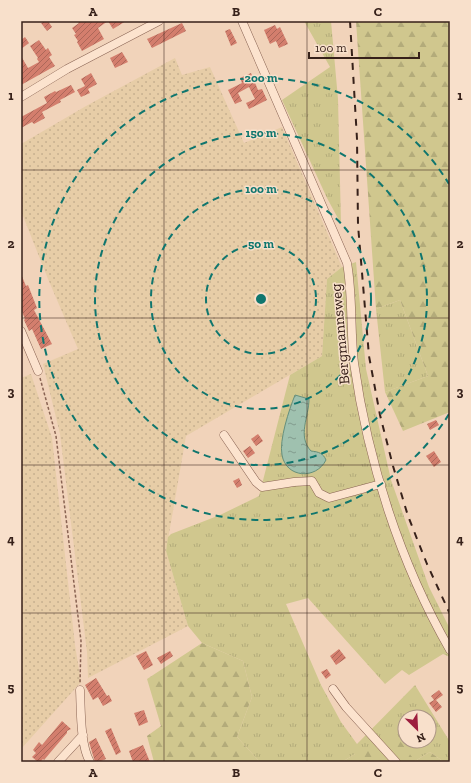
<svg xmlns="http://www.w3.org/2000/svg" width="471" height="783" font-family="'Zilla Slab',serif">
	<defs>
		<pattern id="farmland-dots" width="8" height="8" patternUnits="userSpaceOnUse"><rect width="8" height="8" fill="#e7cda7"/><path d="M2 2h.1M6 6h.1" fill="none" stroke="#c7b08f" stroke-width="1.8" stroke-linecap="round"/></pattern>
		<pattern id="grass-tufts" width="24" height="20" patternUnits="userSpaceOnUse"><rect width="24" height="20" fill="#d0c78e"/><path d="M3 7l-1-3M5 7V3M7 7l1-3M15 17l-1-3M17 17v-4M19 17l1-3" fill="none" stroke="#b3ab7a"/></pattern>
		<pattern id="forest-firs" width="22" height="20" patternUnits="userSpaceOnUse"><rect width="22" height="20" fill="#d0c78e"/><path d="M5 1l3.5 6h-7zM16 11l3.5 6h-7z" fill="#b3ab7a"/></pattern>
		<pattern id="water-ripples" width="26" height="14" patternUnits="userSpaceOnUse"><rect width="26" height="14" fill="#9fc1af"/><path d="M2 4q2-2 4 0t4 0M15 11q2-2 4 0t4 0" fill="none" stroke="#829c8e"/></pattern>
		<pattern id="building-hatch" width="6" height="6" patternUnits="userSpaceOnUse"><rect width="6" height="6" fill="#d37e6d"/><path d="M-1 1l2-2M0 6l6-6M5 7l2-2" fill="none" stroke="#ac6759"/></pattern>
	</defs>
	<rect width="100%" height="100%" fill="#f1d3ba"/>
	<!-- farmland -->
	<path fill="url(#farmland-dots)" d="M 175,58 L 182,75 L 210,67 L 244,143 L 282,127 L 342,267 L 327,279 L 322,356 L 186,436 L 166,551 L 188,626 L 88,678 L 87,652 L 60,434 L 43,364 L 78,349 L 48,279 L 21,211 L 21,144 L 86,106 Z
		M 31,374 L 52,438 L 75,645 L 81,682 L 21,749 L 21,378 Z"/>
	<!-- grass -->
	<path fill="url(#grass-tufts)" fill-rule="evenodd" d="M 304,21 L 331,21 L 338,99 L 341,224 L 327,198 L 282,100 L 330,67 Z
		M 356,262 L 366,369 L 391,480 L 429,587 L 450,629 L 450,657 L 443,654 L 409,675 L 402,670 L 385,684 L 308,598 L 286,604 L 321,685 L 341,722 L 357,744 L 415,685 L 450,742 L 450,759 L 449,762 L 444,762 L 430,752 L 415,761 L 355,754 L 342,762 L 260,762 L 237,737 L 252,697 L 243,661 L 202,643 L 188,626 L 166,551 L 168,537 L 171,534 L 220,515 L 259,496 L 290,375 L 322,356 L 327,279 L 342,267 ZM 405,717 L 429,717 L 429,741 L 405,741 Z
		M 400,300 L 428,376 L 385,392 L 376,309 Z"/>
	<!-- forest -->
	<path fill="url(#forest-firs)" d="M 356,21 L 450,21 L 450,412 L 403,431 L 385,392 L 428,376 L 400,300 L 376,309 Z
		M 202,643 L 243,661 L 252,697 L 237,737 L 260,762 L 154,762 L 147,736 L 161,726 L 147,679 Z
		M 397,737 L 415,761 L 430,752 L 444,762 L 342,762 L 355,754 Z"/>
	<!-- water -->
	<path fill="url(#water-ripples)" stroke="#668f7b" d="M 295,395 L 309,399 C 309,417 297,436 311,451 C 319,452 323,453 326,460 C 316,480 286,478 282,455 C 279,440 289,410 295,395 Z"/>
	<!-- building -->
	<path fill="url(#building-hatch)" d="M 45,21 L 48,21 L 52,27 L 47,31 L 41,23 Z
		M 77,21 L 108,21 L 98,28 L 104,39 L 82,51 L 77,42 L 78,41 L 74,35 L 76,34 L 72,28 L 79,23 Z
		M 108,21 L 126,21 L 113,29 Z
		M 182,23 L 186,31 L 152,48 L 147,39 Z
		M 275,25 L 277,29 L 280,27 L 288,44 L 279,48 L 276,41 L 270,44 L 264,30 Z
		M 230,29 L 237,43 L 231,46 L 225,31 Z
		M 25,37 L 29,43 L 21,49 L 21,40 Z
		M 39,40 L 46,50 L 48,48 L 52,55 L 49,57 L 55,66 L 21,85 L 21,56 L 28,68 L 39,62 L 37,59 L 38,58 L 30,46 Z
		M 122,52 L 128,62 L 115,68 L 110,58 Z
		M 91,73 L 97,84 L 88,89 L 90,93 L 81,97 L 77,90 L 85,86 L 81,79 Z
		M 251,73 L 258,90 L 262,89 L 267,100 L 249,109 L 246,103 L 255,99 L 249,87 L 238,93 L 242,101 L 235,104 L 228,90 L 242,83 L 240,78 Z
		M 71,85 L 75,92 L 60,100 L 61,102 L 42,112 L 45,118 L 34,124 L 32,122 L 21,128 L 21,117 L 47,103 L 44,97 L 55,91 L 56,92 Z
		M 21,274 L 26,286 L 28,285 L 37,308 L 34,310 L 52,344 L 41,349 L 32,329 L 29,331 L 24,320 L 25,319 L 21,309 Z
		M 436,420 L 439,425 L 430,430 L 427,424 Z
		M 258,434 L 263,441 L 256,446 L 251,439 Z
		M 250,446 L 255,453 L 248,458 L 243,451 Z
		M 434,451 L 441,462 L 434,467 L 426,456 Z
		M 239,478 L 242,485 L 237,488 L 233,481 Z
		M 339,649 L 346,658 L 336,665 L 330,656 Z
		M 146,651 L 153,665 L 144,670 L 136,656 Z
		M 170,651 L 173,656 L 161,664 L 157,658 Z
		M 327,669 L 331,675 L 326,679 L 321,672 Z
		M 96,678 L 107,696 L 109,695 L 112,701 L 103,706 L 98,697 L 93,700 L 85,685 Z
		M 439,690 L 443,695 L 436,700 L 442,707 L 436,712 L 429,703 L 434,700 L 431,696 Z
		M 144,710 L 148,722 L 139,726 L 134,713 Z
		M 62,721 L 71,729 L 67,731 L 67,733 L 44,760 L 43,759 L 40,762 L 38,762 L 32,757 L 36,753 L 33,750 L 39,742 L 42,745 Z
		M 111,728 L 121,752 L 116,755 L 105,731 Z
		M 96,738 L 106,759 L 98,762 L 95,762 L 89,742 Z
		M 143,745 L 150,762 L 133,762 L 129,751 Z"/>
	<g fill="none" stroke-linecap="round" stroke-linejoin="round">
		<!-- minor casing -->
		<g stroke="#896353" stroke-width="9">
			<path id="minor" d="M 242,21 L 347,263 C 353,296 350,330 354,363 C 368,462 400,563 450,650
				M 21,97 L 67,69 L 159,21
				M 21,331 L 38,371
				M 224,435 L 256,482 L 262,487 L 294,482 L 312,481 L 319,493 L 329,498 L 381,484
				M 333,689 L 346,707 L 396,762
				M 80,690 C 81,709 80,745 90,762
				M 58,762 L 83,735"/>
		</g>
		<!-- path -->
		<path stroke="#896353" stroke-width="1.5" stroke-dasharray="3 2" stroke-linecap="butt" d="M 40,378 L 56,436 L 81,641 L 80,683"/>
		<!-- minor -->
		<use href="#minor" stroke="#fce3ce" stroke-width="8"/>
		<!-- rail -->
		<path stroke="#37211a" stroke-width="2" stroke-dasharray="7 7" stroke-linecap="butt" d="M 350,21 L 357,139 L 358,225 L 369,356 L 380,415 L 393,466 L 408,516 L 427,564 L 450,614"/>
	</g>
	<!-- grid -->
	<path fill="none" stroke="#37211a" stroke-width="1" stroke-opacity="0.55" d="M 164,21 L 164,762M 307,21 L 307,762M 21,170 L 450,170M 21,318 L 450,318M 21,465 L 450,465M 21,613 L 450,613"/>
	<!-- distance rings -->
	<g fill="none" stroke="#0f766e" stroke-width="2" stroke-dasharray="7 5">
		<circle cx="261" cy="299" r="55"/>
		<circle cx="261" cy="299" r="110"/>
		<circle cx="261" cy="299" r="166"/>
		<path d="M449 414A221 221 0 1 1 449 184"/>
	</g>
	<g text-anchor="middle" stroke-width="3" stroke-linejoin="round" paint-order="stroke">
		<!-- street labels -->
		<g font-size="15" fill="#37211a" stroke="#f8e0cb">
			<text transform="translate(340 334) rotate(-95)" y="5">Bergmannsweg</text>
		</g>
	</g>
	<circle cx="261" cy="299" r="6" fill="#0f766e" stroke="#f8e0cb" stroke-width="2"/>
	<g font-size="12" text-anchor="middle" font-weight="bold" fill="#0f766e" stroke="#f8e0cb" stroke-width="3" stroke-linejoin="round" paint-order="stroke">
		<text x="261" y="82">200 m</text>
		<text x="261" y="137">150 m</text>
		<text x="261" y="193">100 m</text>
		<text x="261" y="248">50 m</text>
	</g>
	<!-- border -->
	<rect width="471" height="783" fill="none" stroke="#f8e0cb" stroke-width="44"/>
	<!-- north arrow -->
	<g transform="translate(417 729) rotate(156)"><circle r="19" fill="#f8e0cb" stroke="#ab9484"/>
	<path d="M0-3L7 15L0 10L-7 15Z" fill="#9d1e3e"/>
	<text y="-6" font-size="11" font-weight="bold" text-anchor="middle" fill="#37211a">N</text>
	</g>
	<!-- scale -->
	<path d="M309 52v6h110v-6" fill="none" stroke="#37211a" stroke-width="2"/>
	<text x="315" y="52" font-size="12" fill="#37211a" stroke="#f8e0cb" stroke-width="3" paint-order="stroke">100 m</text>
	<rect x="22" y="22" width="427" height="739" fill="none" stroke="#37211a" stroke-width="1.5"/>
	<g font-size="13" text-anchor="middle" font-weight="bold" fill="#37211a">
		<text x="93" y="16">A</text>
		<text x="236" y="16">B</text>
		<text x="378" y="16">C</text>
		<text x="11" y="100">1</text>
		<text x="460" y="100">1</text>
		<text x="11" y="248">2</text>
		<text x="460" y="248">2</text>
		<text x="11" y="396">3</text>
		<text x="460" y="396">3</text>
		<text x="11" y="544">4</text>
		<text x="460" y="544">4</text>
		<text x="11" y="692">5</text>
		<text x="460" y="692">5</text>
		<text x="93" y="777">A</text>
		<text x="236" y="777">B</text>
		<text x="378" y="777">C</text>
	</g>
</svg>
